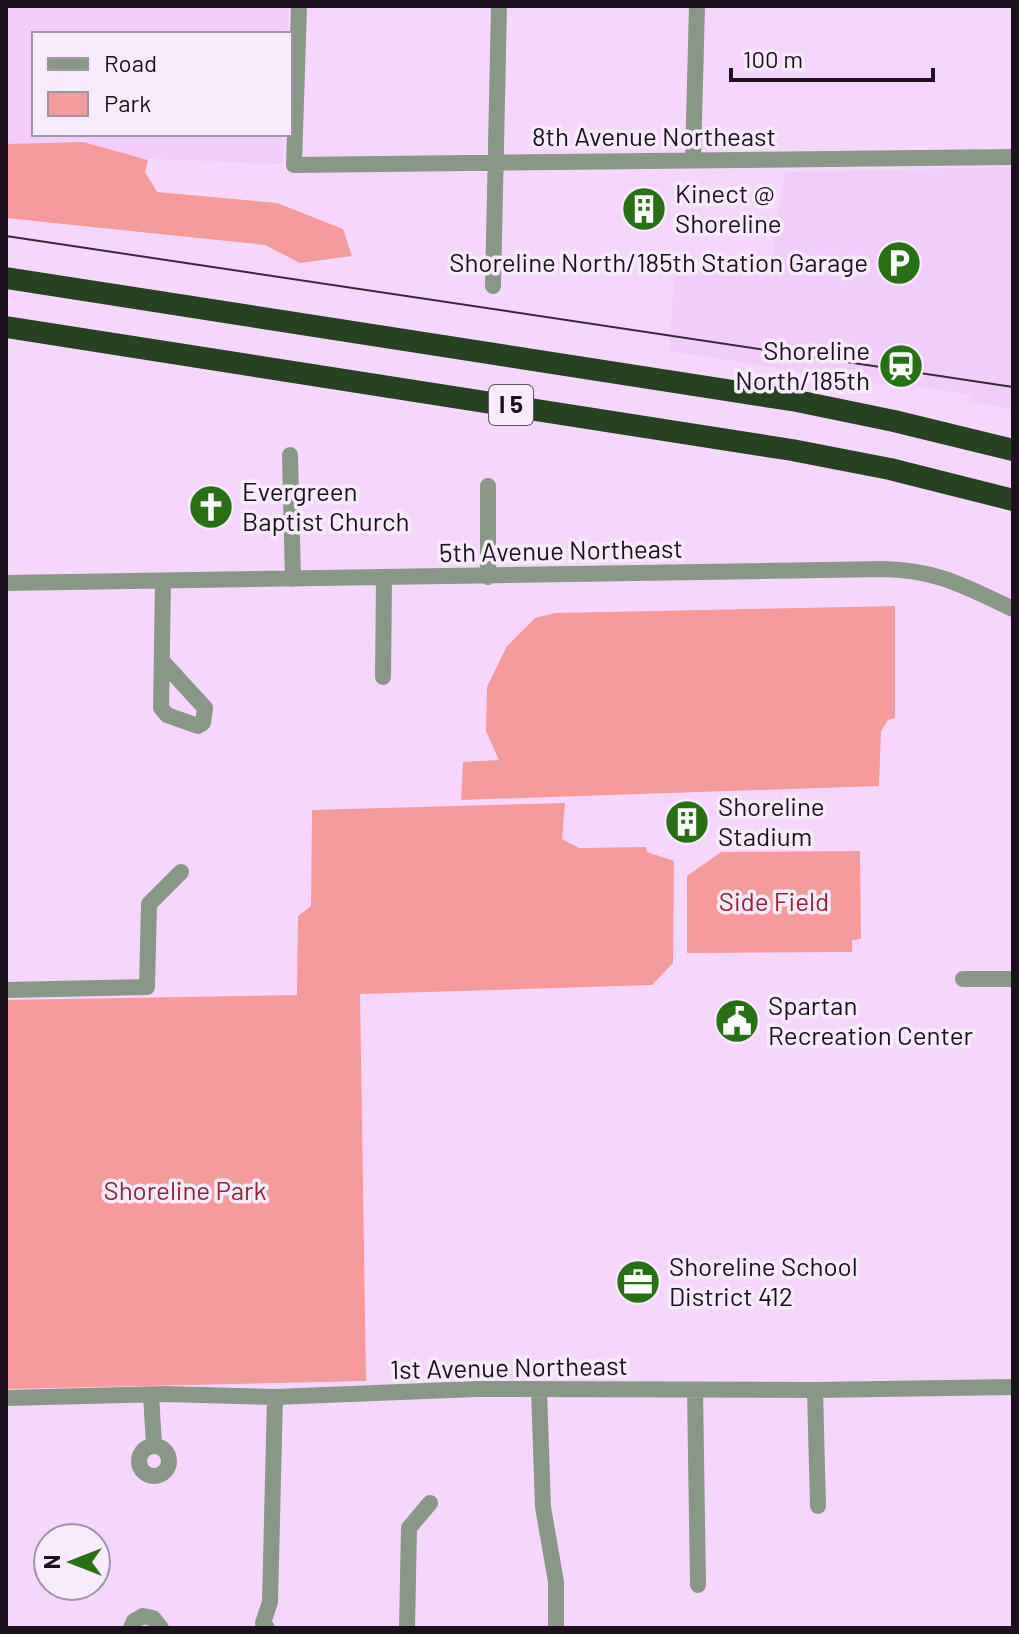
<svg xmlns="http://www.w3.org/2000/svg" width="1019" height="1634" font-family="Barlow,sans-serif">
	<rect width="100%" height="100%" fill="#f7d6fe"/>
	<!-- built -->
	<path fill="#f2ccfb" d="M 6,6 L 288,6 L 287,34 L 34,34 L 34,134 L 284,134 L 283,164 L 6,153 Z
		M 1013,167 L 1013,409 L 970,402 L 971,395 L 915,386 L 913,389 L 669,351 L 675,269 L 770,269 L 785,172 Z"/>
	<!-- green -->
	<path fill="#f59b9b" d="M 83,142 L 148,160 L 145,172 L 157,192 L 277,203 L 343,229 L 352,256 L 300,263 L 265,245 L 6,218 L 6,144 Z
		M 895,606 L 895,718 L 888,720 L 881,731 L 879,786 L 461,800 L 463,762 L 499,760 L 486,731 L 487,687 L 507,646 L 535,618 L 555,613 Z
		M 565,803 L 562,839 L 579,848 L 646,847 L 647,852 L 674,861 L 673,963 L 652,985 L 360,994 L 366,1381 L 6,1389 L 6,1000 L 297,995 L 298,916 L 311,906 L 312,810 Z
		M 860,851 L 861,939 L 852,940 L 852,952 L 687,953 L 687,876 L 721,852 Z"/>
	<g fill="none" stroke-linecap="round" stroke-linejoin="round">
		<!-- minor -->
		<path stroke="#899786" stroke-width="16" d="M 299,6 L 294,165 L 1013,157
			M 693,159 L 697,6
			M 493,286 L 499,6
			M 290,455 L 293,579
			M 488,486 L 488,577
			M 6,583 L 882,569 C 938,570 964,586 1013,609
			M 162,661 L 205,708 L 203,723 L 198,726 L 167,715 L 161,708 L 163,581
			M 383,677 L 384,578
			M 963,979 L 1013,979
			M 6,990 L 147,987 L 149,904 L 181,872
			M 539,1390 L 543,1507 L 556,1582 L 556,1628
			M 695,1390 L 698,1585
			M 815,1390 L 818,1506
			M 151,1395 L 154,1445
			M 6,1398 L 165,1394 L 275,1397 L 476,1389 L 815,1390 L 1013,1387
			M139 1461a15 15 0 1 1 30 0a15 15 0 1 1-30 0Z
			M 131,1628 L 134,1621 L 143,1616 L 153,1618 L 161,1628
			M 267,1628 L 263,1623 L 270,1602 L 275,1397
			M 407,1628 L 409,1528 L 430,1503"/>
		<!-- highway -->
		<path stroke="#264220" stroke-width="22" d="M 6,278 L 797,401 L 894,421 L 1013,450
			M 6,327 L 792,450 L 890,469 L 1013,500"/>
		<!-- tram -->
		<path stroke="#37293b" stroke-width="2" d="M 6,236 L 1013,387"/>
	</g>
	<!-- icons -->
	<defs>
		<g id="building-disc" transform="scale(2.3)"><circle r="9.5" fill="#277114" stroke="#f8ebfb"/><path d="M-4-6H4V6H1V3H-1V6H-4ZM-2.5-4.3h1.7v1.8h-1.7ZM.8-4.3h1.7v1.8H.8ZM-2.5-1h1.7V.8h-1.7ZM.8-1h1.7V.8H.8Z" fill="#fff"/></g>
		<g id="parking-disc" transform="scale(2.3)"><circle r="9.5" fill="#277114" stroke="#f8ebfb"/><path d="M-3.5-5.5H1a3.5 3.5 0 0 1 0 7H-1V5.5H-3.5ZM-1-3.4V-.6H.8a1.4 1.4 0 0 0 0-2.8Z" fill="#fff"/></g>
		<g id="station-disc" transform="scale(2.3)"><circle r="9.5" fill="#277114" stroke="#f8ebfb"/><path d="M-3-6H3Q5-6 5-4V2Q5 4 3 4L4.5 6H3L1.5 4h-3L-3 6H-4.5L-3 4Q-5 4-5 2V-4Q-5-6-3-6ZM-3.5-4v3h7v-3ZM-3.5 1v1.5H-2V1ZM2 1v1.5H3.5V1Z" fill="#fff"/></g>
		<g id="church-disc" transform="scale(2.3)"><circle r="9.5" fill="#277114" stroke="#f8ebfb"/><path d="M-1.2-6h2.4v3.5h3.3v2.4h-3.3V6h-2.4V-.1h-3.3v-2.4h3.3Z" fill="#fff"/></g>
		<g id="civic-disc" transform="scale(2.3)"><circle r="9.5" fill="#277114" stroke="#f8ebfb"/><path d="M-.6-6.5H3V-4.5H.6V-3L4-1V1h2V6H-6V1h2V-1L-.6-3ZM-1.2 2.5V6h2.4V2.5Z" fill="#fff"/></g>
		<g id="office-disc" transform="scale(2.3)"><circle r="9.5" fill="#277114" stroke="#f8ebfb"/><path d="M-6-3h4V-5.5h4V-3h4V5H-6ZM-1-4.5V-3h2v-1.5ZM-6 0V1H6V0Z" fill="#fff"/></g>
	</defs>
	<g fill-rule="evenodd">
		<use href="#building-disc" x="644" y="209"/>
		<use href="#parking-disc" x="899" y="263"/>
		<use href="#station-disc" x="901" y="366"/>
		<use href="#church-disc" x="211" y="507"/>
		<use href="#building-disc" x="687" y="822"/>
		<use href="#civic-disc" x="737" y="1021"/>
		<use href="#office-disc" x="638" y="1282"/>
	</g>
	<g text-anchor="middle" stroke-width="7" stroke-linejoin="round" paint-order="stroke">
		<!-- shield labels -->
		<rect fill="#f8ebfb" stroke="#5e5261" stroke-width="2" x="489" y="385" width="44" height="40" rx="6"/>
		<g font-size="24" font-weight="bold" fill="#1c101f">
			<text x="511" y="413">I 5</text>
		</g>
		<!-- street labels -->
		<g font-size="26" fill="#1c101f" stroke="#f8ebfb">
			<text x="654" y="146">8th Avenue Northeast</text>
			<text transform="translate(561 551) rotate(-1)" y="9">5th Avenue Northeast</text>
			<text transform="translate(509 1368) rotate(-1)" y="9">1st Avenue Northeast</text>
		</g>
		<!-- poi labels -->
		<g font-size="26" fill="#1c101f" stroke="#f8ebfb" text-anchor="start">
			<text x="675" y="203">Kinect @<tspan x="675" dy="30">Shoreline</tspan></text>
			<text x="868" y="272" text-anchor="end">Shoreline North/185th Station Garage</text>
			<text x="870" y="360" text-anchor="end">Shoreline<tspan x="870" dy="30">North/185th</tspan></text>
			<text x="242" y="501">Evergreen<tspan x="242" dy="30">Baptist Church</tspan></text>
			<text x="718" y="816">Shoreline<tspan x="718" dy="30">Stadium</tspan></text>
			<text x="768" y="1015">Spartan<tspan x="768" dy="30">Recreation Center</tspan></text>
			<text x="669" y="1276">Shoreline School<tspan x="669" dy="30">District 412</tspan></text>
		</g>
		<!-- park labels -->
		<g font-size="26" fill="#9d2030" stroke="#f8ebfb">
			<text x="774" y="911">Side Field</text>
			<text x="185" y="1200">Shoreline Park</text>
		</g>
	</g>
	<!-- border -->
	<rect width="1019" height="1634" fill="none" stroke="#1c101f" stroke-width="16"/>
	<!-- legend -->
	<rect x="32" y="32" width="260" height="104" fill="#f8ebfb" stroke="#a093a3" stroke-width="2"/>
	<rect x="48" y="58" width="40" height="12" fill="#899786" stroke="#a093a3" stroke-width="2"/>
	<text x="104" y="72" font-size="24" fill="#1c101f">Road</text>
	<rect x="48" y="92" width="40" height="24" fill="#f59b9b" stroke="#a093a3" stroke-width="2"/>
	<text x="104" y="112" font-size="24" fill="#1c101f">Park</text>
	<!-- north arrow -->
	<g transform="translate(72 1562) rotate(270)"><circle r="38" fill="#f8ebfb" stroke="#a093a3" stroke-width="2"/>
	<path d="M0-6L14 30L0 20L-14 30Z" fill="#277114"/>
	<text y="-12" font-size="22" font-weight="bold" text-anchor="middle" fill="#1c101f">N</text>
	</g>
	<!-- scale -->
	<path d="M731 68v12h202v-12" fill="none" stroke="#1c101f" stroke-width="4"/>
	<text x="743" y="68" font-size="24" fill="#1c101f" stroke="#f8ebfb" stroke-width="6" paint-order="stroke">100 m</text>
</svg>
